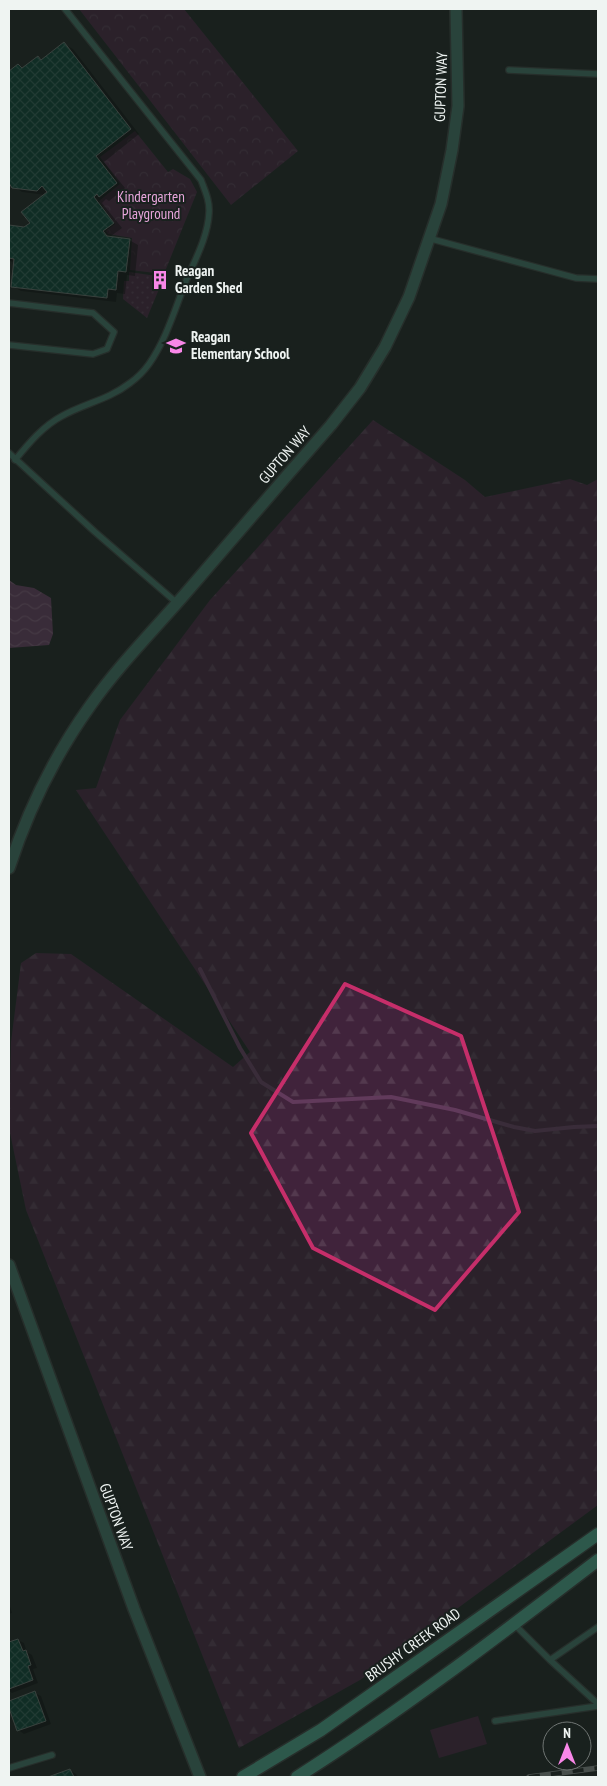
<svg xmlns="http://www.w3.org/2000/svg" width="607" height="1786" font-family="'PT Sans Narrow',sans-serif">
	<defs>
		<pattern id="grass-dots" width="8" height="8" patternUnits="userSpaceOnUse" patternTransform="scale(1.25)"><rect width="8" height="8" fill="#40233b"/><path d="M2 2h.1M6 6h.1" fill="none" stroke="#53394e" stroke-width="1.8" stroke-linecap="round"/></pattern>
		<pattern id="forest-firs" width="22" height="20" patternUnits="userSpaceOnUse" patternTransform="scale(1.25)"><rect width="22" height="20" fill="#40233b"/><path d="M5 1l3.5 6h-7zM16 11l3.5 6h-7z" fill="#53394e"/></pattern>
		<pattern id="park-crowns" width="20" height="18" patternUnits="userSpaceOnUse" patternTransform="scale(1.25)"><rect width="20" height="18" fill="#40233b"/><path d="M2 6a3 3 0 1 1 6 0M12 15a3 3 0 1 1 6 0" fill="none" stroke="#53394e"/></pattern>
		<pattern id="water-waves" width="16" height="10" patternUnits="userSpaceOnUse" patternTransform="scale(1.25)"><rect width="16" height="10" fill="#613a5b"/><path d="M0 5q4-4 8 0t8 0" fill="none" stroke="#785773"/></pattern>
		<pattern id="building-cross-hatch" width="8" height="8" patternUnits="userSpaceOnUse" patternTransform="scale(1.25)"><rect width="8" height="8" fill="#053c2f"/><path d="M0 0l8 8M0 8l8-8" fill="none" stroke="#2a594e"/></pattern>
	</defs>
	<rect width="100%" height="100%" fill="#19211e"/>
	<!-- grass -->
	<path fill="url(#grass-dots)" d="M 129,272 L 164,277 L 147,318 L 123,299 L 124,281 L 129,281 Z"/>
	<!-- forest -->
	<path fill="url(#forest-firs)" d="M 373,420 L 465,480 L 485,497 L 570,479 L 587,485 L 598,479 L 598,1505 L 360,1680 L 239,1748 L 26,1210 L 9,1128 L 11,1042 L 21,963 L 36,953 L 71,954 L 233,1067 L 250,1052 L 76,790 L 96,788 L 120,720 L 210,600 Z"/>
	<!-- park -->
	<path fill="url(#park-crowns)" d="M 79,9 L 184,9 L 298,151 L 231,205 Z
		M 135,131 L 168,172 L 173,169 L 190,179 L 197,192 L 164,274 L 130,270 L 132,238 L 108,234 L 106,231 L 115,224 L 99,201 L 120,184 L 100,157 Z"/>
	<!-- pitch -->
	<path fill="#40233b" d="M 478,1716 L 487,1744 L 439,1758 L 430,1730 Z"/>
	<!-- water -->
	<path fill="url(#water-waves)" d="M 9,580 L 16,585 L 34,588 L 51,598 L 53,634 L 49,645 L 9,648 Z"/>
	<!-- shadow -->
	<path fill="#0007" d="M 64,44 L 73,49 L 139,134 L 104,162 L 125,188 L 109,201 L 106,199 L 102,203 L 122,228 L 111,236 L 112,238 L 129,240 L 138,245 L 135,276 L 127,275 L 125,294 L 117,293 L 116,302 L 21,291 L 12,286 L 15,262 L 9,261 L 9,226 L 25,228 L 31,223 L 45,195 L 22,192 L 9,183 L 9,73 L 18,65 L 24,68 L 38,57 L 43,60 Z
		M 9,1603 L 12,1613 L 9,1614 Z
		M 18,1640 L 24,1643 L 27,1652 L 32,1655 L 37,1668 L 33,1669 L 38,1683 L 12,1693 L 9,1691 L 9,1643 Z
		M 35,1693 L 41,1696 L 51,1724 L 24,1734 L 18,1730 L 9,1702 Z
		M 70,1770 L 76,1774 L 78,1777 L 52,1777 Z"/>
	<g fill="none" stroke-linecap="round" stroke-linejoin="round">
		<!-- stream -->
		<path stroke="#613a5b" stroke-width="4" d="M 200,969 L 240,1048 L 261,1082 L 293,1102 L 391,1097 L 455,1110 L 514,1127 L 535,1131 L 574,1127 L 598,1126"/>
	</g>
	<!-- building -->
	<path fill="url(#building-cross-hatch)" stroke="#606966" d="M 64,42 L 131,129 L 96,156 L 117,183 L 99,197 L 97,194 L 94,197 L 114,223 L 103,231 L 107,236 L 130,239 L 126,272 L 118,271 L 116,290 L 108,289 L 107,298 L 11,287 L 14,259 L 9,258 L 9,225 L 24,227 L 30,223 L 21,212 L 47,192 L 42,186 L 37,191 L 12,188 L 9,183 L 9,71 L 18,64 L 22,68 L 38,56 L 41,60 Z
		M 161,276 L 164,279 L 160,284 L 156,280 Z
		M 18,1639 L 23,1651 L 26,1650 L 31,1665 L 28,1666 L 33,1680 L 9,1689 L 9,1642 Z
		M 35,1691 L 46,1721 L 17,1731 L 9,1708 L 9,1701 Z
		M 70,1769 L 74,1777 L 48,1777 Z"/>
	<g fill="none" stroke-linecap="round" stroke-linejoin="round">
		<!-- lane casing -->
		<g stroke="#373f3c" stroke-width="8">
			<path id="lane" d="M 509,70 L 598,74
				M 428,238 L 576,278 L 598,279
				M 9,303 L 93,313 L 114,332 L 107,349 L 93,354 L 9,345
				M 9,453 L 95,532 L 177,603
				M 15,460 C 29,443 43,426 62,416 C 85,403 108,400 130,383 C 137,378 144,371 149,364 C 166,340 175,309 186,281 C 195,260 208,236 209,213 C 210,201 205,191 201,180 L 65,9
				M 514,1624 L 550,1660 L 598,1704
				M 550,1660 L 598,1627
				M 495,1721 L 598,1706
				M 9,1768 L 52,1755"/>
		</g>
		<!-- street casing -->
		<g stroke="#373f3c" stroke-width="14">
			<path id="street" d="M 9,868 C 28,810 55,755 90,706 C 118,666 153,631 185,594 C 234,537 282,481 331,425 L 360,388 L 385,347 L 409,297 L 441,204 L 452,150 L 458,106 L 456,9
				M 9,1265 L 134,1609 L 200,1777"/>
		</g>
		<!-- secondary casing -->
		<g stroke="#373f3c" stroke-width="15">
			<path id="secondary" d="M 243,1777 L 321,1730 L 598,1534
				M 297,1777 C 401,1711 500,1635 598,1560"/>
		</g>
		<!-- lane -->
		<use href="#lane" stroke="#3c6e5f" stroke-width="5.5"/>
		<!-- street -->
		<use href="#street" stroke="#3c6e5f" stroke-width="11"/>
		<!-- secondary -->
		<use href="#secondary" stroke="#469b83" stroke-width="12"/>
		<!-- rail casing -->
		<g stroke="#7f8583" stroke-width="5.5">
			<path id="rail" d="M 529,1777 L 598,1768"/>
		</g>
		<!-- rail -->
		<use href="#rail" stroke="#19211e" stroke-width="4" stroke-dasharray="11" stroke-linecap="butt"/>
	</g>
	<!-- marked area -->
	<path d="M0 0H607V1786H0ZM 345,984 L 461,1036 L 519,1212 L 435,1310 L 313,1248 L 251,1133 Z" fill="#19211e" fill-opacity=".55" fill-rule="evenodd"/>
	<path fill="none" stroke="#c62e6a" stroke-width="4" stroke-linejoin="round" d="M 345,984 L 461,1036 L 519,1212 L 435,1310 L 313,1248 L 251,1133 Z"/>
	<!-- icons -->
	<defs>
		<g id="building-bare" transform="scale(1.5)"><path d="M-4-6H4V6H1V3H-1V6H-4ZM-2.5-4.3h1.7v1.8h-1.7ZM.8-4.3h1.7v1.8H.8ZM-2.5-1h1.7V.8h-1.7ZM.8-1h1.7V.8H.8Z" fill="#f987e8" stroke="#19211e" stroke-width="2.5" paint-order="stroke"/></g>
		<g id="school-bare" transform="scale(1.5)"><path d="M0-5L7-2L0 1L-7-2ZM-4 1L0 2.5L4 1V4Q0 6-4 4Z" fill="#f987e8" stroke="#19211e" stroke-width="2.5" paint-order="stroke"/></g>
	</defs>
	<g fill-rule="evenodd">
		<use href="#building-bare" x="160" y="280"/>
		<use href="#school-bare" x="176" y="346"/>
	</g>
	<g text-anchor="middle" stroke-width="4" stroke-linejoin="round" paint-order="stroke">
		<!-- street labels -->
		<g font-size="15" fill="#eff4f2" stroke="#19211e">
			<text transform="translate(441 87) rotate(-88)" y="5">GUPTON WAY</text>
			<text transform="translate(285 455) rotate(-49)" y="5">GUPTON WAY</text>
			<text transform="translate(116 1517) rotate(70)" y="5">GUPTON WAY</text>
			<text transform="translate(413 1645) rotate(-36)" y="5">BRUSHY CREEK ROAD</text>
		</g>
		<!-- park labels -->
		<g font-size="15" fill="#e7a5db" stroke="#19211e">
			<text x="151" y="202">Kindergarten<tspan x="151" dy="17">Playground</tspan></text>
		</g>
		<!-- poi labels -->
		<g font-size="15" font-weight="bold" fill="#eff4f2" stroke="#19211e" text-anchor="start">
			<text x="175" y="276">Reagan<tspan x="175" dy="17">Garden Shed</tspan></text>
			<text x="191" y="342">Reagan<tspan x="191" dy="17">Elementary School</tspan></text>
		</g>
	</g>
	<!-- border -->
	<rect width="607" height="1786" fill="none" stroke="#eff4f2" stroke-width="20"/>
	<!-- north arrow -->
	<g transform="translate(567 1746)"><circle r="24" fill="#19211e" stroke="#6f7573"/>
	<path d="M0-4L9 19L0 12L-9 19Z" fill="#f987e8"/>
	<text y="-8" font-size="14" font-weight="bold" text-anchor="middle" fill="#eff4f2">N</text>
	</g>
</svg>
